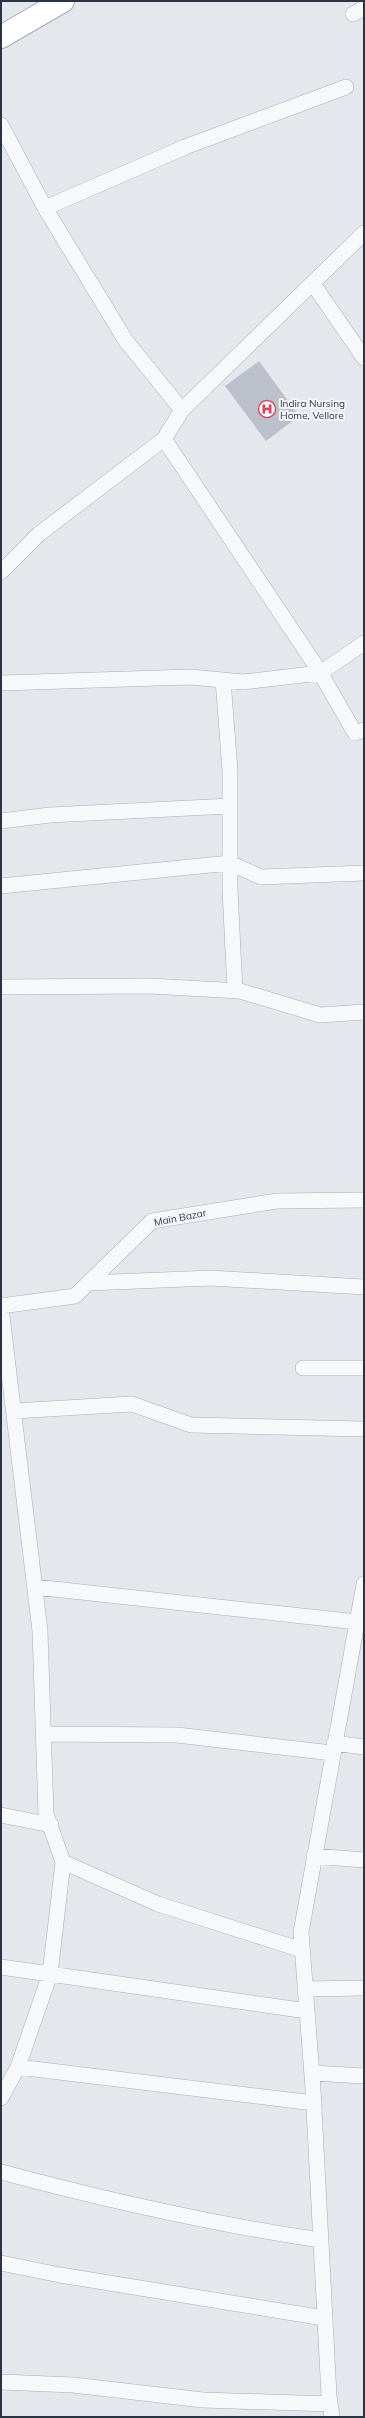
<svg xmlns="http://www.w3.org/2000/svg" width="365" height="2418" font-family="Mulish,sans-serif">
	<rect width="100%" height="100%" fill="#e4e7ec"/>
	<!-- building -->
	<path fill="#bbc0ca" d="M 259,361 L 299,416 L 266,441 L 225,386 Z"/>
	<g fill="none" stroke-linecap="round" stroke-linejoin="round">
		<!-- minor casing -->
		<g stroke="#a9aeb7" stroke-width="16">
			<path id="minor" d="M 353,14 L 364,8
				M 1,125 L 45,208 L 126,341 L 182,410
				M 45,208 L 185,147 L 346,87
				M 313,284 L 364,358
				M 164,439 L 318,669 L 355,733 L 364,730
				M 1,572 L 39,534 L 164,439 L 182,410 L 364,233
				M 223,680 L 230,771 L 230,890 L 235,991
				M 1,683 L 191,677 L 243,682 L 320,673 L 364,643
				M 1,821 L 50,815 L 230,806
				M 1,886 L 230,863 L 261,877 L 364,873
				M 1,987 L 150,986 L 240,991 L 320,1015 L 364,1012
				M 88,1283 L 211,1278 L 364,1287
				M 1,1306 L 75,1296 L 152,1221 L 277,1201 L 364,1200
				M 1,1308 L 40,1631 L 46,1814 L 63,1862 L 50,1974 L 18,2067 L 1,2098
				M 303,1368 L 364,1368
				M 14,1411 L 132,1404 L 191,1425 L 364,1429
				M 35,1587 L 357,1622
				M 43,1734 L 177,1735 L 332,1753
				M 334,1743 L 364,1747
				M 1,1815 L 51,1825
				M 314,1856 L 364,1860
				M 63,1862 L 158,1904 L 302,1950
				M 1,1967 L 307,2011
				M 305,1989 L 364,1988
				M 18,2067 L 314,2103
				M 312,2073 L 364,2076
				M 1,2172 C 106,2200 212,2224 320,2240
				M 1,2263 L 60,2275 L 324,2318
				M 1,2382 L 73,2385 L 203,2400 L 330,2404
				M 332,2417 L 329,2396 L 313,2089 L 301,1932 L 364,1584"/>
		</g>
		<!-- primary casing -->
		<g stroke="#a3abb8" stroke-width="24">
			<path id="primary" d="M 1,37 L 63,1"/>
		</g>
		<!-- minor -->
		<use href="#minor" stroke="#f7f8fa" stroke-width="15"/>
		<!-- primary -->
		<use href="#primary" stroke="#fff" stroke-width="22"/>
	</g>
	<!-- icons -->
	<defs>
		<g id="hospital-ring" transform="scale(0.9)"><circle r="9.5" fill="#f4f6f9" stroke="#d2485d" stroke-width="1.5"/><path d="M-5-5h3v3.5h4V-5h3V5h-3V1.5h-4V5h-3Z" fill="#d2485d"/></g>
	</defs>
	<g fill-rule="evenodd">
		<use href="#hospital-ring" x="267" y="409"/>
	</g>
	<g text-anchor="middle" stroke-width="4" stroke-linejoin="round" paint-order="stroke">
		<!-- poi labels -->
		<g font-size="10" fill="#2b3445" stroke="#f4f6f9" text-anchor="start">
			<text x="280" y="407">Indira Nursing<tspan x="280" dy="12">Home, Vellore</tspan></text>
		</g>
		<!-- street labels -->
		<g font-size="10" fill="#2b3445" stroke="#f4f6f9">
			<text transform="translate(180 1217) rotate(-11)" y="4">Main Bazar</text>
		</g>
	</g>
	<!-- border -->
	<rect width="365" height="2418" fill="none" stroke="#2b3445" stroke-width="4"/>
</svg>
